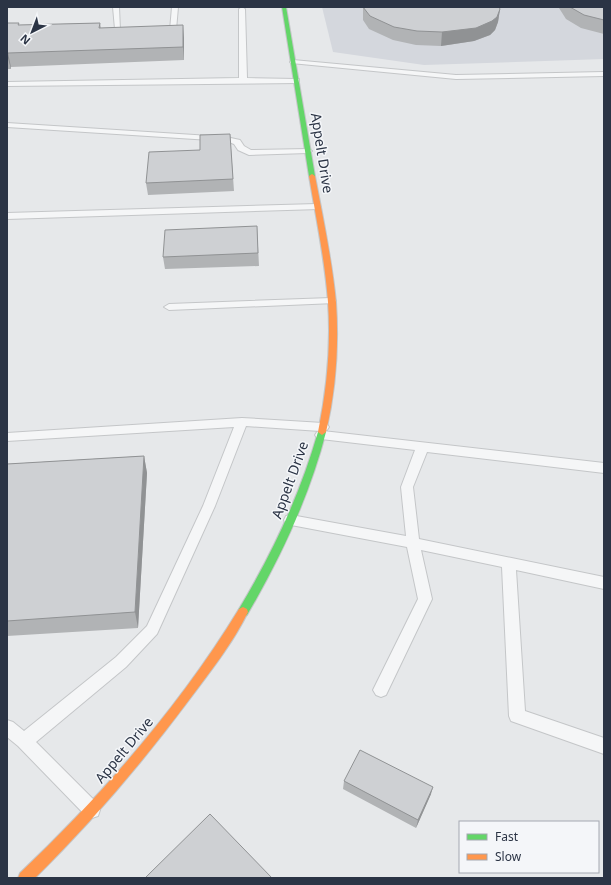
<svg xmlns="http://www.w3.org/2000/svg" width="611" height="885" font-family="'Noto Sans',sans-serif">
	<rect width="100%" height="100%" fill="#e6e8ea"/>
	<!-- built -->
	<path fill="#d4d7dd" d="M 322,7 L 604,7 L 604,59 L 424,65 L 333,52 Z"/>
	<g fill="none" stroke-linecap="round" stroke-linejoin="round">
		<!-- lane casing -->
		<g stroke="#c4c6c8" stroke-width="2">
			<path id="lane" d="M 113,7 L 119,7 L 120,30 L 115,29 Z
				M 172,7 L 178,7 L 176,30 L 173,32 L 170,30 Z
				M 242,7 L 245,9 L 247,78 L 296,79 L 299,79 L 299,83 L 7,86 L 7,82 L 239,78 L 239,9 Z
				M 293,60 L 456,75 L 604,72 L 604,76 L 456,79 L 291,63 L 290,62 Z
				M 7,123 L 226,137 L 240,140 L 244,146 L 251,150 L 308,149 L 312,151 L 308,153 L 249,155 L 238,150 L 234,144 L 226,141 L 7,127 Z
				M 317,204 L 321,207 L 320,209 L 7,219 L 7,213 Z
				M 331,298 L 335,299 L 336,301 L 335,303 L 169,310 L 164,307 L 169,304 Z
				M 242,418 L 323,423 L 327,424 L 329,427 L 327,430 L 323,431 L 604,463 L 604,473 L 427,452 L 413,487 L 419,539 L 604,577 L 604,589 L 516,570 L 525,711 L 604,738 L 604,754 L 511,721 L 509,716 L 502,567 L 421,550 L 432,599 L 386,695 L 381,697 L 376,695 L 373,690 L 418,599 L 407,547 L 291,525 L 286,524 L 284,520 L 286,516 L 291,515 L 406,536 L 401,487 L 415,450 L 321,439 L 317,438 L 315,435 L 317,432 L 320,431 L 246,426 L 215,506 L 157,634 L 126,667 L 36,742 L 98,804 L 100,810 L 98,816 L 92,818 L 86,816 L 18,746 L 7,737 L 7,720 L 13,722 L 24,731 L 116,657 L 147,626 L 203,506 L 234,427 L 7,441 L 7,433 Z"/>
		</g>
		<!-- fast casing -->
		<g stroke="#c4c6c8" stroke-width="2">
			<path id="fast" d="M 282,7 L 286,7 L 315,176 L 312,178 L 309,176 Z
				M 322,429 L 326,432 C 309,497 281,557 247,615 L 243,617 L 239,615 L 238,612 L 239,609 C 273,552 300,495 318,432 Z"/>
		</g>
		<!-- slow casing -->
		<g stroke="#c4c6c8" stroke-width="2">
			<path id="slow" d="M 312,174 L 315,176 C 323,218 332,260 336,302 C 339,346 336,389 326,432 L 322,435 L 318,432 C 327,389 331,346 328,302 C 325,260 316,218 309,176 Z
				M 243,607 L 247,609 L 248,612 C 233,643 210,672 189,700 C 142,763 91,823 35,878 L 18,878 L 20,873 C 102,795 180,706 239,609 Z"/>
		</g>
		<!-- lane -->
		<use href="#lane" fill="#f5f6f7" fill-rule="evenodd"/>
		<!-- fast -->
		<use href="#fast" fill="#63d668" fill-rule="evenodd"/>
		<!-- slow -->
		<use href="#slow" fill="#ff974d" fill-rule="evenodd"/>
	</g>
	<!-- wall -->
	<path fill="#b1b3b5" d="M 363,7 L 499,7 L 500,9 L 498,22 L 495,30 L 490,35 L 474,41 L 441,46 L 416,45 L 393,40 L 369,29 L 363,20 Z
		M 559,7 L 604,7 L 604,34 L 581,28 L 566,19 L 559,8 Z
		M 7,23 L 20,25 L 100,23 L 101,28 L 184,38 L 184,60 L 11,67 L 11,69 L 7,69 Z
		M 230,134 L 234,191 L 148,195 L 146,183 L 200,150 Z
		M 257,226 L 259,266 L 165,269 L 163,257 Z
		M 144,456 L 147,473 L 138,628 L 7,636 L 7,464 Z
		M 344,781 L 431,794 L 416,828 L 343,789 Z"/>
	<!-- shaded-wall -->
	<path fill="#909294" d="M 500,9 L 498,22 L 495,30 L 490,35 L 474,41 L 441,46 L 442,32 Z
		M 183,25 L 184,38 L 184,60 L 183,47 Z
		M 8,53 L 11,67 L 11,69 L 7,55 Z
		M 144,456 L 147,473 L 138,628 L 135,612 Z
		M 433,787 L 431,794 L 416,828 L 418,820 Z"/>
	<!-- building -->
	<path fill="#ced0d3" stroke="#909294" d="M 363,7 L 499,7 L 500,9 L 497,17 L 492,21 L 476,28 L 442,32 L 417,31 L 394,27 L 370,16 Z
		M 570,7 L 604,7 L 604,20 L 584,15 Z
		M 7,23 L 19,23 L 18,25 L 100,23 L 99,28 L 183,25 L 183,47 L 8,53 L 7,55 Z
		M 230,134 L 233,179 L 146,183 L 149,152 L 200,150 L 200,135 Z
		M 257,226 L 258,253 L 163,257 L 165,230 Z
		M 144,456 L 135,612 L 7,621 L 7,464 Z
		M 360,750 L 433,787 L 418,820 L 344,781 Z
		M 210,814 L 272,878 L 145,878 Z"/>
	<g text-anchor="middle" stroke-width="3" stroke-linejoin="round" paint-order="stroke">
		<!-- street labels -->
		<g font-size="14" fill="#2b3445" stroke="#f4f6f9">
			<text transform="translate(322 153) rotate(81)" y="5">Appelt Drive</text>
			<text transform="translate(290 480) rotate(-70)" y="5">Appelt Drive</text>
			<text transform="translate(124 750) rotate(-50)" y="5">Appelt Drive</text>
		</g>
	</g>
	<!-- border -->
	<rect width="611" height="885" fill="none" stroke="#2b3445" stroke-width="16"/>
	<!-- legend -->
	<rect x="459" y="821" width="140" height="52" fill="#f4f6f9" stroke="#a4a8b1"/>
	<rect x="467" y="834" width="20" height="6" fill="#63d668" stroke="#a4a8b1"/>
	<text x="495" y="841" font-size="12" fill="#2b3445">Fast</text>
	<rect x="467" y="854" width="20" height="6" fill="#ff974d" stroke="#a4a8b1"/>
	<text x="495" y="861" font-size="12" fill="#2b3445">Slow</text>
	<!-- north arrow -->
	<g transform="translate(32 32) rotate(222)" stroke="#f4f6f9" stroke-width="3" paint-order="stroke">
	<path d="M0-3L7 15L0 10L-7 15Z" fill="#2b3445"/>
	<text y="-6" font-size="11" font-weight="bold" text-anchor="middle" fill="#2b3445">N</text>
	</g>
</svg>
